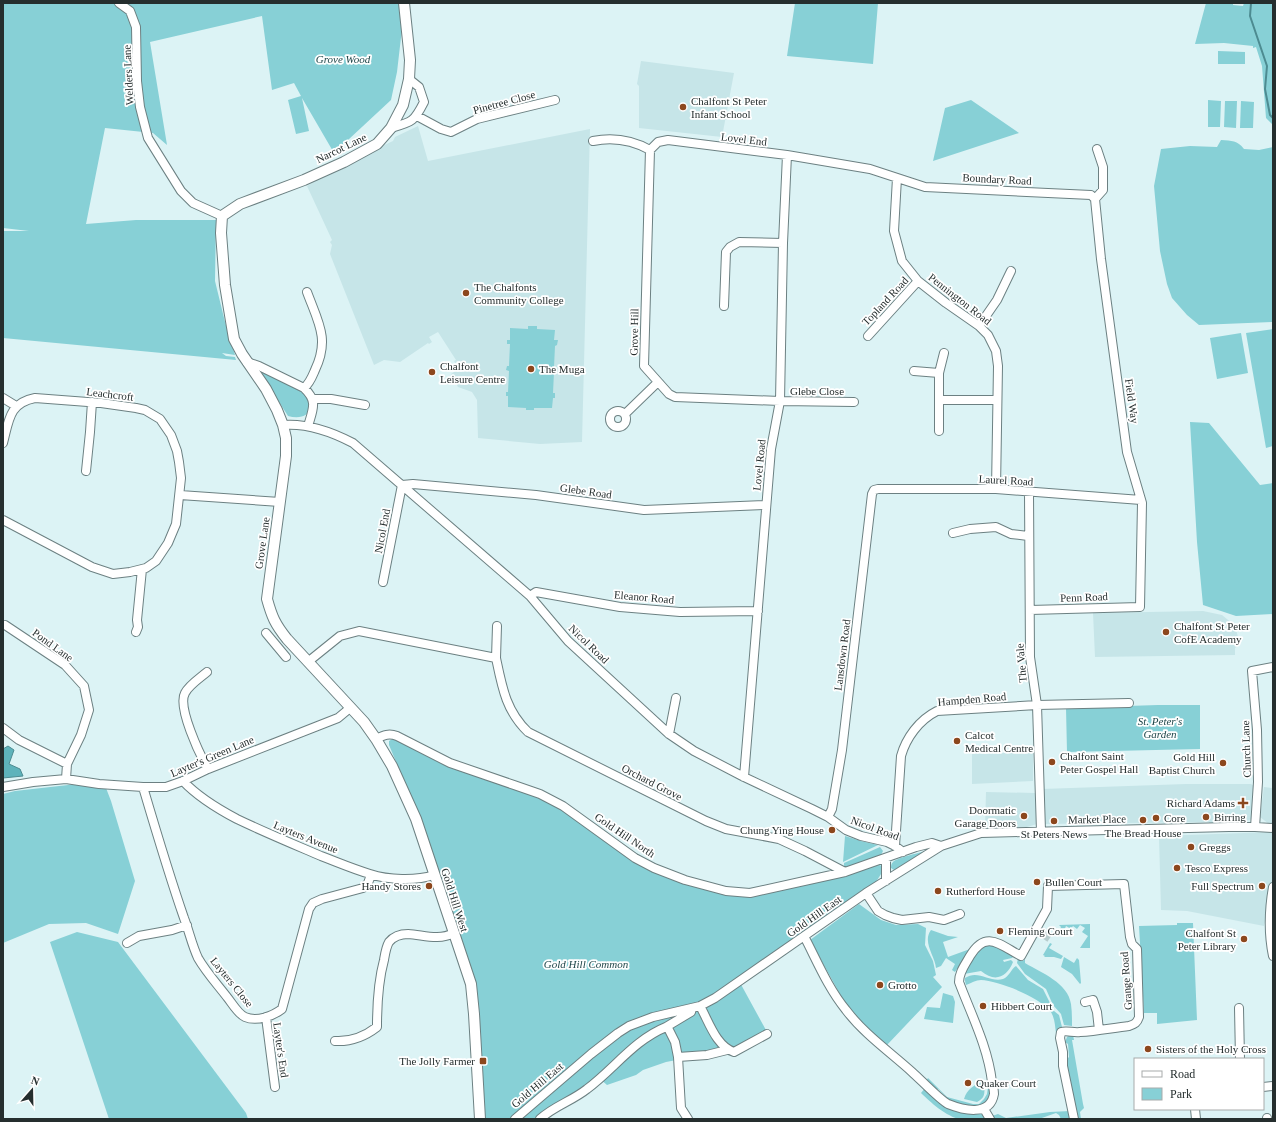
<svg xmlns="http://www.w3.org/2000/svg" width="1276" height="1122" font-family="'Times New Roman',serif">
	<rect width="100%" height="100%" fill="#dcf3f5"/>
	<!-- built -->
	<path fill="#c6e5e8" d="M 641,61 L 734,73 L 722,137 L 639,128 L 639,86 L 637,84 Z
		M 418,126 L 428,161 L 590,129 L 582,442 L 540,444 L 478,438 L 477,400 L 472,392 L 458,387 L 451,374 L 457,370 L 455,367 L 457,365 L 454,361 L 456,360 L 438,332 L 429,337 L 432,342 L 429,344 L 428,343 L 400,362 L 384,360 L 374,365 L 330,254 L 332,245 L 330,242 L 332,240 L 307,186 L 348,162 L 393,141 L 395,137 Z
		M 1203,611 L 1222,615 L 1233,624 L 1236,629 L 1239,641 L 1239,645 L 1235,648 L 1235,655 L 1095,657 L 1093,613 Z
		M 1033,752 L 1033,781 L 972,784 L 972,754 Z
		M 1186,784 L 1251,784 L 1254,786 L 1252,819 L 1246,821 L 1224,821 L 1222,824 L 1209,825 L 1209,822 L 1043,824 L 1042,789 Z
		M 1264,787 L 1273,788 L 1273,824 L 1269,824 L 1260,817 Z
		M 986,792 L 1035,793 L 1037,824 L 1027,827 L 985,828 Z
		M 1273,832 L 1273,879 L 1264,926 L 1187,911 L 1161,910 L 1159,836 Z"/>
	<!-- green -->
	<path fill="#87d0d6" d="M 3,3 L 405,3 L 397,72 L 391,100 L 334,153 L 302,98 L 309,131 L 296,134 L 288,100 L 301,96 L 294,83 L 272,90 L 262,16 L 150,42 L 167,145 L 153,133 L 105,128 L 86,224 L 136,220 L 216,220 L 215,281 L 225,322 L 235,355 L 222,353 L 226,356 L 235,357 L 236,360 L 3,338 L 3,231 L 29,231 L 3,228 Z
		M 795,3 L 878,3 L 873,64 L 787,56 Z
		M 1206,3 L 1233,3 L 1233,5 L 1243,6 L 1244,3 L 1273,3 L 1273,125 L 1266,118 L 1262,66 L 1256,47 L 1253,48 L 1253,46 L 1224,43 L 1195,44 Z
		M 1218,51 L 1245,52 L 1245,64 L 1218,64 Z
		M 971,100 L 1019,133 L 933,161 L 945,108 Z
		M 1208,100 L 1221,101 L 1220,127 L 1208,127 Z
		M 1225,101 L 1237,101 L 1236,128 L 1224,127 Z
		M 1241,101 L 1254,102 L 1253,128 L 1240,128 Z
		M 1221,140 C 1232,141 1237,140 1244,149 L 1259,150 L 1273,147 L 1273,322 L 1199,325 L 1187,315 L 1172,298 L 1167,284 L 1160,251 L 1154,186 L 1161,149 L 1190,146 L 1217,147 Z
		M 528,326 L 537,326 L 537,329 L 555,330 L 554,340 L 558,340 L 557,345 L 555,346 L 554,367 L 556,367 L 556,372 L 554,372 L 553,393 L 555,393 L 555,398 L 553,398 L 552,408 L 534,408 L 534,410 L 526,410 L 526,408 L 508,407 L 508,396 L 506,396 L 506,392 L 508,392 L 509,371 L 506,370 L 507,366 L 509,366 L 510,344 L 507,344 L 507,340 L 510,340 L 510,328 L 528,329 Z
		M 1273,329 L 1273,446 L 1266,448 L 1246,333 Z
		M 1241,333 L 1248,373 L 1217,379 L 1210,338 Z
		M 260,370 C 274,376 297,384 307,395 C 310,397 310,400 310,404 C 311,417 299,419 288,416 L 260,372 Z
		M 1190,422 L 1209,423 L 1260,485 L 1273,483 L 1273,614 L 1236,616 L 1203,605 L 1197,542 Z
		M 1158,705 L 1200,705 L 1200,749 L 1067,752 L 1066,708 Z
		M 394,738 L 530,793 L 559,807 L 622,851 L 732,895 L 751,896 L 849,874 L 879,865 L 882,866 L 881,874 L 876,882 L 853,900 L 738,979 L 767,1032 L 739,1048 L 666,1062 L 643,1070 L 636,1075 L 607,1085 L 599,1078 L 591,1084 L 548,1108 L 536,1119 L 483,1119 L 475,993 L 420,819 L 389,745 L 389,741 Z
		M 77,784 L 106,788 L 111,801 L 135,881 L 118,934 L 86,923 L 49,924 L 3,943 L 3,794 L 15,791 Z
		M 845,836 L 861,841 L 878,845 L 843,862 Z
		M 880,847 L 883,851 L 881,855 L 847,867 L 844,866 L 844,863 Z
		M 925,851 L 894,870 L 891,868 C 891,866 891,864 893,862 C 896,858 919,853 925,851 Z
		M 859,904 L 881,920 L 896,925 L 918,924 L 926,928 L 925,945 L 933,961 L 936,975 L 933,977 L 942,987 L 887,1045 L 862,1024 L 846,1005 L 810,940 Z
		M 1177,923 L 1193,923 L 1197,1020 L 1157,1024 L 1157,1013 L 1144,1013 L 1139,926 L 1177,925 Z
		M 1090,924 L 1090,948 L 1080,948 L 1088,936 L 1082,932 L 1085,928 L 1080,925 L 1077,929 L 1073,926 L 1071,929 L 1066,926 L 1064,931 L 1068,933 L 1067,935 L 1059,931 L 1061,927 L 1059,925 Z
		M 931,930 L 948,936 L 958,937 L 943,942 L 948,957 L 970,949 L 955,972 L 952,970 L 955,964 L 946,958 L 941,966 L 936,968 C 935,956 922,942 931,930 Z
		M 77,932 L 118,942 L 246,1113 L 248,1119 L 109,1119 L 50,942 Z
		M 1050,943 L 1052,944 L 1049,948 L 1063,956 L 1061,959 L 1054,957 L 1044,957 L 1045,956 L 1043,955 Z
		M 989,945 L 994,945 L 1014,956 L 1012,958 L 1003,960 L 1004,962 L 1011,960 L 1013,962 C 1007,977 995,983 981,971 L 964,974 C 967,965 979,947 989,945 Z
		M 1064,957 L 1074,963 L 1077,958 L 1079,960 L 1081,983 L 1080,984 L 1072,974 L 1061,967 Z
		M 1018,958 L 1023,961 L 1025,959 L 1025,963 C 1042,973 1068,983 1071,1004 C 1072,1011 1072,1019 1072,1026 L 1064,1025 L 1061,1014 L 1053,1005 L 1046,989 L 1025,974 L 1017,963 Z
		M 1016,966 L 1028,980 L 1043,989 L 1054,1011 L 1059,1015 L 1062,1027 L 1058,1028 L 1056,1033 C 1055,1026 1055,1019 1051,1012 C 1040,997 999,981 981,980 C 976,980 971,983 966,985 L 965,981 L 965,978 C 978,969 990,983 1003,979 C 1009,977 1011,969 1016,966 Z
		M 943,993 L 953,996 L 955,1002 L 953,1023 L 924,1019 L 927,1007 L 940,1008 Z
		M 1070,1035 L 1073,1035 L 1074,1040 L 1072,1040 L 1083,1104 L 1084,1108 L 1080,1112 L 1081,1119 L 1078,1119 L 1067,1072 L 1066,1060 L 1069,1057 L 1068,1044 L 1065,1042 L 1067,1037 Z
		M 928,1078 L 947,1097 L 973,1104 L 979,1104 L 984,1099 L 987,1094 L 988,1087 L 991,1089 L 989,1098 L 984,1105 L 972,1107 L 950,1101 L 938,1089 L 935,1089 L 926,1081 Z
		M 984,1081 C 984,1091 987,1097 977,1102 L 964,1099 C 967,1089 974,1085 984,1081 Z
		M 925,1088 L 941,1103 L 980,1112 L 986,1119 C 978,1119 968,1120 960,1119 C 947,1117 930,1102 921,1093 Z
		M 1070,1111 L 1072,1119 L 1061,1119 L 1059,1115 L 1056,1113 L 1039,1119 L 993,1119 L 992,1116 L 998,1114 L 1006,1118 L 1050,1112 Z"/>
	<!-- water -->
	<path fill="#5eb3bb" stroke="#4d8b91" d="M 8,746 L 14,750 L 9,764 L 20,769 L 23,776 L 3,778 L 3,749 Z"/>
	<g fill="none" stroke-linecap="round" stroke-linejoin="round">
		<!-- stream -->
		<path stroke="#4d8b91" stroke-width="2" d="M 1251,3 L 1250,16 L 1267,66 L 1265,89 L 1270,115 L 1273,118"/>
		<!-- minor-tunnel -->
		<path stroke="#b7cccd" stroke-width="8" stroke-dasharray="8 4" stroke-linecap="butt" d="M 1043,934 L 1052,940"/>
		<!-- minor casing -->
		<g stroke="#6c8082" stroke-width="10">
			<path id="minor" d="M 119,3 L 130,11 L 136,27 L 137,81 L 140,107 L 148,138 L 181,191 L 193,203 L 222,216
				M 417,116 L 441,129 L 451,132 L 477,119 L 555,100
				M 391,128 C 412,122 414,122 424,102 L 419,87 L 409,79
				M 593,141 C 613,137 632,140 650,150 L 658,142 L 668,140 L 787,155 L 870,169 L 925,187 L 1091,195 L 1095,199
				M 650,150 L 644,366 L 669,394 L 675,397 L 780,401 L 854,402
				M 897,178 L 894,231 L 902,261 L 918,281 L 946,303 L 979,326 L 988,335 L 996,351 L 998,366 L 996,489
				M 1095,199 L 1103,190 L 1103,167 L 1097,149
				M 724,306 L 726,252 L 730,247 L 739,242 L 783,243
				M 979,326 L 997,300 L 1011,271
				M 868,336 L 918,281
				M 247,362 L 259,366 L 304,388 C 318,401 313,409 308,426
				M 914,371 L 939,373
				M 304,388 C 310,383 312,377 315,370 C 330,339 318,322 307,292
				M 3,398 L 16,406
				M 313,399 L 331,399 L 365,405
				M 940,400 L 997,400
				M610 419a8 8 0 1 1 16 0a8 8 0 1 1-16 0Z
				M 625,414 L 658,382
				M 283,425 C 307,423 332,432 353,443 L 530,596 L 568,641 L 669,734 L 694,751 L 744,777 L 812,809 L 828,817 L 846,830 L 861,836 L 887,842 L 895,846 L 903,852
				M 939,431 L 939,373 L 944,353
				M 3,443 C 9,420 9,403 35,398 L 101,403 L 136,408 L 145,410 L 160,419 L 171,435 L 177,451 L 179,462 L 181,478 L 176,524 L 168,543 L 156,561 L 146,568 L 130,572 L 113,574 L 92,567 L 3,520
				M 86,471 L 90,432 L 92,402
				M 1029,492 L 1030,657 L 1037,705 L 1041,831
				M 180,495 L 280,502
				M 953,533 L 970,529 L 996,527 L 1011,534 L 1028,536
				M 383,582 L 402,485 L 413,484 L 536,495 L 644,510 L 766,505
				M 530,596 L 536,592 L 620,607 L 680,612 L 758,611
				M 1030,610 L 1140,607 L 1142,503 L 1127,452 L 1101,259 L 1095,199
				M 5,625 L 65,665 L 84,686 L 89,710 L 81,735 L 67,764 L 66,779
				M 136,632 L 138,627 L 137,620 L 142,569
				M 266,633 L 286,657
				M 496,658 L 497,626
				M 309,661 L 340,636 L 359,631 L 496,658 C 502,687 506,711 528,732 L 706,821 L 726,829 L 779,839 L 805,851 L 845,872
				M 207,672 C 200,678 189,685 185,693 C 177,707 200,755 208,769
				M 3,728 L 19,740 L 67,764
				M 669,734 L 676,698
				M 376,739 C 384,735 389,733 397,736 L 450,763 L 514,785 L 540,794 L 563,806 L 635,858 L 654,868 L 685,880 L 726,891 L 750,893 L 845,872 L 916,847 L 932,843 L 941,846
				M 744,777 L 771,449 L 780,401 L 783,243 L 787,155
				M 183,781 C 198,797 218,809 237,819 C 264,832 293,844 321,856 C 337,862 353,869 370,874 C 388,880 416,881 434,875
				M 3,787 L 33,782 L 66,779 L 99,784 L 143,787 L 166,787 L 183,781 L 208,769 L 338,718 L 350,708
				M 143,787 C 156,831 169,875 184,918 C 189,931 192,945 198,958 C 206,972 217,984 227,997 C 232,1003 238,1014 245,1017 C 257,1022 273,1016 282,1009 L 309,909 L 313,903 L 322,899 L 363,888 L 368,883 L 371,875
				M 828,817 L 832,809 L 842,750 L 872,494 L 874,490 L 878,489 L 996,489 L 1141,500
				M 1255,827 L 1258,782 L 1257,730 L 1252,671 L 1273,667
				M 895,846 L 901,756 C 906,738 919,720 937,711 L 1037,705 L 1129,703
				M 886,881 L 886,859
				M 1273,887 C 1269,910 1268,932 1273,956
				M 866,893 L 878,911 L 885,915 L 893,918 L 902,920 L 929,917 L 944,920 L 960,914
				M 804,936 C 817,961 828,988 846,1010 C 864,1034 890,1052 912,1072 C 920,1079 941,1101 948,1104 C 963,1110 990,1117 994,1094 C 994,1090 993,1086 992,1082 C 988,1047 971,1014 959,982 C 959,972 965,965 970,956 C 986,929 1000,945 1021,956 L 1047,909 L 1048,886 L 1124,884 L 1130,937 L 1132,944 L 1137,949 L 1139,1017 C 1137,1023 1135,1024 1129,1026 C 1112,1028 1096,1031 1080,1032 C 1073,1033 1067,1030 1061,1032 L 1060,1038 L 1063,1052 L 1063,1066 L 1074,1119
				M 127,943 L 139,936 L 172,930 L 187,925
				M 1085,1002 L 1093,1000 L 1097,1012 L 1099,1030
				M 700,1006 C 709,1022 716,1046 734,1052 L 767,1034
				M 1239,1008 L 1240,1059
				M 266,1017 L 275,1087
				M 335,1041 C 351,1042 364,1037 377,1027 C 377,1004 378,982 384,960 C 385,954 386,947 389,942 C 394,936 401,934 408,934 C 424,935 438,941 454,933
				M 678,1057 L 707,1055 L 727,1050
				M 1263,1087 L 1273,1086
				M 984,1109 L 990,1119
				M 1195,1109 L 1196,1119
				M 1267,1118 L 1267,1119
				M 515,1119 L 591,1054 L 618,1033 L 629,1026 L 653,1017 L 700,1006 L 715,998 L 866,893 L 941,846 L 981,833 L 1229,827 L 1255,827 L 1273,828
				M 540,1119 C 554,1106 572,1101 587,1089 C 614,1069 634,1040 666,1027
				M 688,1119 L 681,1108 L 678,1057 L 675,1042 L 669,1030 L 666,1027 L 691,1012 L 692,1008"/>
		</g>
		<!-- tertiary casing -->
		<g stroke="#6c8082" stroke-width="12">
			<path id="tertiary" d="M 404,3 L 410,60 L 409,79 L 403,105 L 391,128 L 377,144 L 344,162 L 304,180 L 240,204 L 222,216 L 221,233 L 225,285 L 234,339 L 242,354 L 266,389 L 277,410 L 283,425 L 286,438 L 286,456 L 267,599 C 272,617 275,624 287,639 L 364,722 L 376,739 L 392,766 L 416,819 L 471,984 L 474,1014 L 480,1119"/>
		</g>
		<!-- minor -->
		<use href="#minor" stroke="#fff" stroke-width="8"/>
		<!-- tertiary -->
		<use href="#tertiary" stroke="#fff" stroke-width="10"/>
	</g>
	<!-- markers -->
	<g fill="#8c471d" stroke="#fff" stroke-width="1.5">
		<circle cx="683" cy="107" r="4"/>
		<circle cx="466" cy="293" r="4"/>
		<circle cx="531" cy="369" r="4"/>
		<circle cx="432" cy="372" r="4"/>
		<circle cx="1166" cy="632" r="4"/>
		<circle cx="957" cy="741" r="4"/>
		<circle cx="1052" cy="762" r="4"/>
		<circle cx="1223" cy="763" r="4"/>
		<path d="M1241 797h4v4h4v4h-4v4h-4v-4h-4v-4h4z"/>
		<circle cx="1024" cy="816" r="4"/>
		<circle cx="1206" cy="817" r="4"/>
		<circle cx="1156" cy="818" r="4"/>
		<circle cx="1143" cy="820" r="4"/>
		<circle cx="1054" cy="821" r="4"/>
		<circle cx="832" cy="830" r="4"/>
		<circle cx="1191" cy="847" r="4"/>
		<circle cx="1177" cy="868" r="4"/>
		<circle cx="1037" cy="882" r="4"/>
		<circle cx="429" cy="886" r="4"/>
		<circle cx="1262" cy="886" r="4"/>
		<circle cx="938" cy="891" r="4"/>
		<circle cx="1000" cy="931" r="4"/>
		<circle cx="1244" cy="939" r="4"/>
		<circle cx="880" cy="985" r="4"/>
		<circle cx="983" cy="1006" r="4"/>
		<circle cx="1148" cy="1049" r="4"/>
		<rect x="479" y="1057" width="8" height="8" rx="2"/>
		<circle cx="968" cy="1083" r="4"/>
	</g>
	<g text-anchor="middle" stroke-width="3.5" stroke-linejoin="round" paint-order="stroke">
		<!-- park labels -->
		<g font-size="11" font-style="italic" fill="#1e4649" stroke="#fff">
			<text x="343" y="63">Grove Wood</text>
			<text x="1160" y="725">St. Peter's<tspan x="1160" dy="13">Garden</tspan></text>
			<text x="586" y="968">Gold Hill Common</text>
		</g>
		<!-- street labels -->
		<g font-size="11" fill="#252e2e" stroke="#fff">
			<text transform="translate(128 75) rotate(-93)" y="4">Welders Lane</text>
			<text transform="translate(504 102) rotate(-15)" y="4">Pinetree Close</text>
			<text transform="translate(744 139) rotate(7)" y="4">Lovel End</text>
			<text transform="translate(341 148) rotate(-26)" y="4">Narcot Lane</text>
			<text transform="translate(997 179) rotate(3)" y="4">Boundary Road</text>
			<text transform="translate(960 299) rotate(38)" y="4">Pennington Road</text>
			<text transform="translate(885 301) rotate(-47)" y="4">Topland Road</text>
			<text transform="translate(634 332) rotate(-89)" y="4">Grove Hill</text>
			<text x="817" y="395">Glebe Close</text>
			<text transform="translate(110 394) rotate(7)" y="4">Leachcroft</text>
			<text transform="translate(1132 401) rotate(82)" y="4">Field Way</text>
			<text transform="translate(759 465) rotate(-84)" y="4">Lovel Road</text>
			<text transform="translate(1006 480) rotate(3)" y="4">Laurel Road</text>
			<text transform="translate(586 491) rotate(8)" y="4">Glebe Road</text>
			<text transform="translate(382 531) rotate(-79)" y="4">Nicol End</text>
			<text transform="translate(262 543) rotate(-82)" y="4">Grove Lane</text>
			<text transform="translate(644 597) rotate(5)" y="4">Eleanor Road</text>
			<text transform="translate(1084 597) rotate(-2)" y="4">Penn Road</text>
			<text transform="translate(589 644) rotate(44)" y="4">Nicol Road</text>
			<text transform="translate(53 645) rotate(36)" y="4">Pond Lane</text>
			<text transform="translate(842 655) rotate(-83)" y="4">Lansdown Road</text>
			<text transform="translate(1021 663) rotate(-95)" y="4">The Vale</text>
			<text transform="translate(972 699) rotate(-5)" y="4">Hampden Road</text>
			<text transform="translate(1246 749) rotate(-92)" y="4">Church Lane</text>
			<text transform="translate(212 756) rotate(-23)" y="4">Layter's Green Lane</text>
			<text transform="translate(652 782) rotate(27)" y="4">Orchard Grove</text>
			<text transform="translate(1097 819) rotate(-1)" y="4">Market Place</text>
			<text transform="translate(875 828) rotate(20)" y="4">Nicol Road</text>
			<text transform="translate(625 835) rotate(34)" y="4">Gold Hill North</text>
			<text transform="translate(306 837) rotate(22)" y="4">Layters Avenue</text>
			<text transform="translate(455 900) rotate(72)" y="4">Gold Hill West</text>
			<text transform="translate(814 916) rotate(-35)" y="4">Gold Hill East</text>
			<text transform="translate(1126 981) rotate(-94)" y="4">Grange Road</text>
			<text transform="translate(232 982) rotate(51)" y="4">Layters Close</text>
			<text transform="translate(281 1050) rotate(82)" y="4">Layter's End</text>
			<text transform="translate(537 1085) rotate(-40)" y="4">Gold Hill East</text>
		</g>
		<!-- poi labels -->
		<g font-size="11" fill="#252e2e" stroke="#fff" text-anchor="start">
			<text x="691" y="105">Chalfont St Peter<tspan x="691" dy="13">Infant School</tspan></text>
			<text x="474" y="291">The Chalfonts<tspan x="474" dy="13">Community College</tspan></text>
			<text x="440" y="370">Chalfont<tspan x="440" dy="13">Leisure Centre</tspan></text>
			<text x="539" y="373">The Muga</text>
			<text x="1174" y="630">Chalfont St Peter<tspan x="1174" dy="13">CofE Academy</tspan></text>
			<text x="965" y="739">Calcot<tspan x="965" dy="13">Medical Centre</tspan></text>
			<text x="1060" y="760">Chalfont Saint<tspan x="1060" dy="13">Peter Gospel Hall</tspan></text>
			<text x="1215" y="761" text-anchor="end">Gold Hill<tspan x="1215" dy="13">Baptist Church</tspan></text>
			<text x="1235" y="807" text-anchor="end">Richard Adams</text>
			<text x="1016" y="814" text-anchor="end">Doormatic<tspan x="1016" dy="13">Garage Doors</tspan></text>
			<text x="1214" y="821">Birring</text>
			<text x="1164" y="822">Core</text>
			<text x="824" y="834" text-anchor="end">Chung Ying House</text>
			<text x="1143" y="837" text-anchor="middle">The Bread House</text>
			<text x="1054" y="838" text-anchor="middle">St Peters News</text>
			<text x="1199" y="851">Greggs</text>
			<text x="1185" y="872">Tesco Express</text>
			<text x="1045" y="886">Bullen Court</text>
			<text x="421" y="890" text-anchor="end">Handy Stores</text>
			<text x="1254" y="890" text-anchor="end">Full Spectrum</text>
			<text x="946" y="895">Rutherford House</text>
			<text x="1008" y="935">Fleming Court</text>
			<text x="1236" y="937" text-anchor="end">Chalfont St<tspan x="1236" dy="13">Peter Library</tspan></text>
			<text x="888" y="989">Grotto</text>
			<text x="991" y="1010">Hibbert Court</text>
			<text x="1156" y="1053">Sisters of the Holy Cross</text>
			<text x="475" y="1065" text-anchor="end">The Jolly Farmer</text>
			<text x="976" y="1087">Quaker Court</text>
		</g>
	</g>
	<!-- border -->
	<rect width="1276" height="1122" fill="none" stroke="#252e2e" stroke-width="8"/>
	<!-- legend -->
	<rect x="1134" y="1058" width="130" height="52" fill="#ffffff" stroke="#a8abab"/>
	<rect x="1142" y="1071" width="20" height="6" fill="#ffffff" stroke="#a8abab"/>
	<text x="1170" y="1078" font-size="12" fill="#252e2e">Road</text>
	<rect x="1142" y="1088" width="20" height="12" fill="#87d0d6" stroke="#a8abab"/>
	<text x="1170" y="1098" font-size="12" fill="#252e2e">Park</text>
	<!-- north arrow -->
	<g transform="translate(32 1090) rotate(20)" stroke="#ffffff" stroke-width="3" paint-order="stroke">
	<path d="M0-3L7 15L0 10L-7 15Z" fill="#252e2e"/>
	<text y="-6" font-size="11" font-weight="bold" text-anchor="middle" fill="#252e2e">N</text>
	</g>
</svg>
